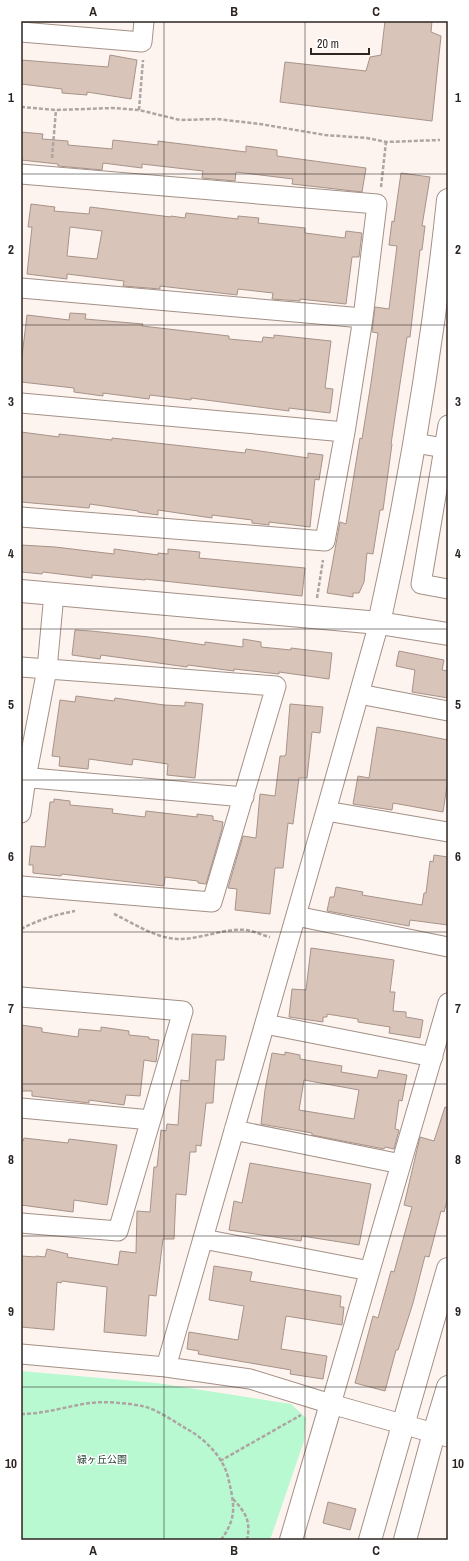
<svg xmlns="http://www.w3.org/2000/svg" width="469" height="1561" font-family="'Archivo Narrow','Noto Sans JP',sans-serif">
	<rect width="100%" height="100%" fill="#fdf4f0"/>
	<!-- green -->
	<path fill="#b8f9d2" d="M 21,1371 L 157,1383 L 291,1404 L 306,1418 L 304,1441 L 270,1540 L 21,1540 Z"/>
	<!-- building -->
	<path fill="#d9c4b9" stroke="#a79389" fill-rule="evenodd" d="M 385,21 L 432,21 L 431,32 L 441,36 L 432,121 L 280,102 L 285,62 L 366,71 L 370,57 L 381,55 Z
		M 110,55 L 137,60 L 131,99 L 87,92 L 87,95 L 62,93 L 62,89 L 21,84 L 21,60 L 108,67 Z
		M 21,132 L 43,134 L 42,139 L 68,141 L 68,145 L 112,149 L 113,140 L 158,145 L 158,141 L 246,152 L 246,146 L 277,150 L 277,156 L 366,168 L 362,192 L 292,184 L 293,179 L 236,172 L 235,181 L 202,178 L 203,171 L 142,164 L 142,168 L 103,163 L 102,170 L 58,166 L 58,164 L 21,160 Z
		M 401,173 L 430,177 L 422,226 L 425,226 L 422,250 L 420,250 L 410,337 L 407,337 L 391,444 L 392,444 L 383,510 L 380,510 L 373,554 L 367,553 L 364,582 L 359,593 L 353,593 L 353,597 L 327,593 L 340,522 L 346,524 L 360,438 L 362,439 L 371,383 L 378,333 L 372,332 L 375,307 L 389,309 L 397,246 L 389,245 L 392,221 L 394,222 Z
		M 31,204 L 55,207 L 54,211 L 89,214 L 90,207 L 171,217 L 171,216 L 185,218 L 186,213 L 238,219 L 238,216 L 259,218 L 258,223 L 305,228 L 305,233 L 345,238 L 346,231 L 362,233 L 359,257 L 352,257 L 346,304 L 300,299 L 300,301 L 272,299 L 273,293 L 238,289 L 237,295 L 160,286 L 160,289 L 123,286 L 124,281 L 67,274 L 67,279 L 27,274 L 32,227 L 28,227 ZM 70,227 L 102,231 L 97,259 L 67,256 Z
		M 70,313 L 86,314 L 85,319 L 143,324 L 142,326 L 229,336 L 229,339 L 262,342 L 263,337 L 274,338 L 274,335 L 331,341 L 325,388 L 333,389 L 330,413 L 289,408 L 289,411 L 191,398 L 191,400 L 150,395 L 149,399 L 103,393 L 103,396 L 74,392 L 74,388 L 21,382 L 21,356 L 22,356 L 27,315 L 69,320 Z
		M 21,432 L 59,437 L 59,434 L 112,440 L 112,438 L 245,453 L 246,449 L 308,458 L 308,453 L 323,455 L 319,480 L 315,479 L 310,527 L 269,522 L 269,525 L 252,523 L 252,520 L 212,515 L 212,518 L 158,510 L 158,515 L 138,512 L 138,511 L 90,504 L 89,508 L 21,502 Z
		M 21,545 L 55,547 L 114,554 L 114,549 L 158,555 L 158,553 L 168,554 L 168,549 L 200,552 L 199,558 L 305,568 L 302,596 L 145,579 L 145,580 L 92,575 L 92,578 L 43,572 L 42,574 L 21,572 Z
		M 75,630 L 91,631 L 149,637 L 205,645 L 205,642 L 243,647 L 243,639 L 261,642 L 261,647 L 291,650 L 291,648 L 332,653 L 329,679 L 279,672 L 279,674 L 234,669 L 234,671 L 188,665 L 187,667 L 101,655 L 100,659 L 72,655 Z
		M 399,651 L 444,660 L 442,670 L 448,671 L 448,698 L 412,692 L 415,670 L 396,666 Z
		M 76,696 L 114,701 L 115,698 L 164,705 L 185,706 L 185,702 L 203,704 L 195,778 L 167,775 L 168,764 L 133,759 L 132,765 L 89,759 L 88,769 L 59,766 L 60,757 L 52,756 L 60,700 L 75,702 Z
		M 290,704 L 323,707 L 320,733 L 312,732 L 307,778 L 299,778 L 293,824 L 288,823 L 283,868 L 275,868 L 270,914 L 235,910 L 237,889 L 228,888 L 243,836 L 256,838 L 260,794 L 275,796 L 280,756 L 285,756 L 286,754 Z
		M 377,727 L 412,733 L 448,740 L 448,779 L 443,812 L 393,803 L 392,810 L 353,804 L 358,776 L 369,778 Z
		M 54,799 L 70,801 L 70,805 L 113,809 L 112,813 L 145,817 L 146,811 L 197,817 L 197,814 L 213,816 L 213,820 L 223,822 L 222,829 L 206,884 L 198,883 L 198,881 L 165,877 L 164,886 L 62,874 L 61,876 L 33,873 L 33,865 L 29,865 L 31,846 L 45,847 L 50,802 L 54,802 Z
		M 434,855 L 448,857 L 448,925 L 410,920 L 409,926 L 327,911 L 330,897 L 334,897 L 336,887 L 363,892 L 362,895 L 422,905 L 424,893 L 426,893 L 430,861 L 433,862 Z
		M 311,948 L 394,960 L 390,992 L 395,992 L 393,1011 L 406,1012 L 406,1017 L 423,1020 L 420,1038 L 389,1033 L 390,1027 L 358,1022 L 358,1019 L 327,1014 L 327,1017 L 323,1017 L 323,1022 L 289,1017 L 292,989 L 306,990 Z
		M 21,1025 L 42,1028 L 42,1032 L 78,1037 L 79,1029 L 101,1031 L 101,1027 L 129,1031 L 129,1035 L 149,1037 L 149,1039 L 159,1040 L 156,1062 L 144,1060 L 140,1096 L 126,1095 L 124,1105 L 89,1100 L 89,1103 L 32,1096 L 32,1091 L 21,1091 Z
		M 192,1034 L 226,1036 L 224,1060 L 216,1060 L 213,1103 L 206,1103 L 201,1146 L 196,1145 L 196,1152 L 190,1152 L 186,1195 L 176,1194 L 174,1239 L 163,1239 L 156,1296 L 149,1295 L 146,1336 L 104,1332 L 107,1287 L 62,1281 L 61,1283 L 57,1282 L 54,1330 L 21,1327 L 21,1256 L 36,1257 L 36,1256 L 45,1257 L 47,1249 L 68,1254 L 67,1257 L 118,1265 L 120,1251 L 136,1253 L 137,1211 L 150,1212 L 154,1167 L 157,1167 L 161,1130 L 166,1131 L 167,1124 L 178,1125 L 181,1080 L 189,1081 Z
		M 285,1052 L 300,1055 L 300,1059 L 342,1066 L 341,1072 L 377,1078 L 379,1070 L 407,1075 L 402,1101 L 399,1100 L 395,1129 L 399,1130 L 394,1149 L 385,1147 L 384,1149 L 374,1147 L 312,1135 L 312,1133 L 261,1124 L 265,1090 L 272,1053 L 285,1055 ZM 304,1080 L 359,1090 L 354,1119 L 299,1110 Z
		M 445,1107 L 448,1108 L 448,1197 L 444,1212 L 441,1211 L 429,1257 L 425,1256 L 413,1303 L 398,1350 L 396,1350 L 385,1391 L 355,1383 L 373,1316 L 378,1318 L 391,1271 L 394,1272 L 412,1207 L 404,1205 L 420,1137 L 434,1141 Z
		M 24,1138 L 68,1143 L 69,1139 L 117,1145 L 107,1205 L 74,1200 L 73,1212 L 21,1205 L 21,1140 L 23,1141 Z
		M 250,1163 L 371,1184 L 359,1245 L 302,1236 L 301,1241 L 229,1230 L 234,1201 L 242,1203 Z
		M 214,1266 L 252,1272 L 250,1281 L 341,1296 L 340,1307 L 344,1307 L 342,1325 L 286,1316 L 281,1349 L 327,1356 L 323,1379 L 290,1374 L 291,1370 L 198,1354 L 199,1351 L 187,1349 L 189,1332 L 238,1340 L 244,1306 L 209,1300 Z
		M 328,1502 L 356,1509 L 350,1530 L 323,1523 Z"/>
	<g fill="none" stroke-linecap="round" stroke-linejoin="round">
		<!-- minor casing -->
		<g stroke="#a49086" stroke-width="21">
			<path id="minor" d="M 21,32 L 142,42 L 144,21
				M 21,174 L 377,204 L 363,318 L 345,432 L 325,541 L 21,517
				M 21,288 L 363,318
				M 21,403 L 345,432
				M 448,425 L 421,584 L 448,589
				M 415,443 L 444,448
				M 21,667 L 276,686 L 212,902 L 21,886
				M 359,694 L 448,711
				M 21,777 L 244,797
				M 326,811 L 448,832
				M 21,813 L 26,778 L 47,669 L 54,594
				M 296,916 L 448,947
				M 21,997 L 183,1011 L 118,1231 L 21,1223
				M 265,1024 L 433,1057
				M 21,1108 L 151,1120
				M 234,1130 L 401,1164
				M 203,1239 L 370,1271
				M 21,1354 L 166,1367 L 250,1379 L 331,1404 L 448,1437
				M 166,1367 L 326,811 L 379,623
				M 331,1404 L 448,1003"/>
		</g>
		<!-- tertiary casing -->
		<g stroke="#a49086" stroke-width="24">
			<path id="tertiary" d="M 21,591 L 379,623 L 448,634
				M 379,623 C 410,483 433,342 448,200
				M 291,1540 L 331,1404
				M 370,1540 L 448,1269
				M 405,1540 L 434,1433 L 448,1387"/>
		</g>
		<!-- path -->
		<path stroke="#ada5a1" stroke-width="2.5" stroke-dasharray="4 2" stroke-linecap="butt" d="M 21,107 L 56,110 L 113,108 L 139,110 L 180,120 L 217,119 L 260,124 L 325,135 L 367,138 L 386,142 L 440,140
			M 139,110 L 143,60
			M 52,158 L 56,110
			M 381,187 L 386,142
			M 317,598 L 323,560
			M 114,914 C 135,924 158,940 182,939 C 204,938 225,928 246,930 C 254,931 262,935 270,937
			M 21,929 C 38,920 57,914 75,911
			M 21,1414 C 45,1414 67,1406 90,1403 C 106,1401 126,1403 142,1406 C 157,1409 173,1421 187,1429 C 205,1439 223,1457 228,1477 C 234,1504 238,1516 221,1540
			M 220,1461 L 301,1415
			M 233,1499 C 246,1513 251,1521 247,1540"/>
		<!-- minor -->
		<use href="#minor" stroke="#fff" stroke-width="19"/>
		<!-- tertiary -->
		<use href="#tertiary" stroke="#fff" stroke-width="22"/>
	</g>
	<!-- grid -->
	<path fill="none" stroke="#2d2521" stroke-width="1" stroke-opacity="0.55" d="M 164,21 L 164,1540M 305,21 L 305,1540M 21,174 L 448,174M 21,325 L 448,325M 21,477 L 448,477M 21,629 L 448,629M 21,780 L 448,780M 21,932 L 448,932M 21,1084 L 448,1084M 21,1236 L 448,1236M 21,1387 L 448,1387"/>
	<g text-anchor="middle" stroke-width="3" stroke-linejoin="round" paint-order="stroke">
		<!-- park labels -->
		<g font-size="10" fill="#1b3e2b" stroke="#fff">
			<text x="102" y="1463">緑ヶ丘公園</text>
		</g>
	</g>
	<!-- border -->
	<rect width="469" height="1561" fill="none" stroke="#ffffff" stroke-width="44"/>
	<!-- scale -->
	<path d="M311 48v6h58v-6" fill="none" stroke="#2d2521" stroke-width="2"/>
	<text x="317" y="48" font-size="12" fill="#2d2521" stroke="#ffffff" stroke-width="3" paint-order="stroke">20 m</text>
	<rect x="22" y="22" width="425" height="1517" fill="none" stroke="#2d2521" stroke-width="1.5"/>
	<g font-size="13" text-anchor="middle" font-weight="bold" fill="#2d2521">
		<text x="93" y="16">A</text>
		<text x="234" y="16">B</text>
		<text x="376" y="16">C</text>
		<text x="11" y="102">1</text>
		<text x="458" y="102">1</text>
		<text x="11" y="254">2</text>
		<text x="458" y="254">2</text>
		<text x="11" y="406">3</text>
		<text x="458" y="406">3</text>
		<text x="11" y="558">4</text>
		<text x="458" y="558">4</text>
		<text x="11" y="709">5</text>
		<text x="458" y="709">5</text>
		<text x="11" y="861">6</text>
		<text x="458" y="861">6</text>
		<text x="11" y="1013">7</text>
		<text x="458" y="1013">7</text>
		<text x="11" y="1164">8</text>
		<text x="458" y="1164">8</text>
		<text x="11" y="1316">9</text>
		<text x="458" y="1316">9</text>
		<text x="11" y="1468">10</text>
		<text x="458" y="1468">10</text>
		<text x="93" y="1555">A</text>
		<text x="234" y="1555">B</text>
		<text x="376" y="1555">C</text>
	</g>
</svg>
